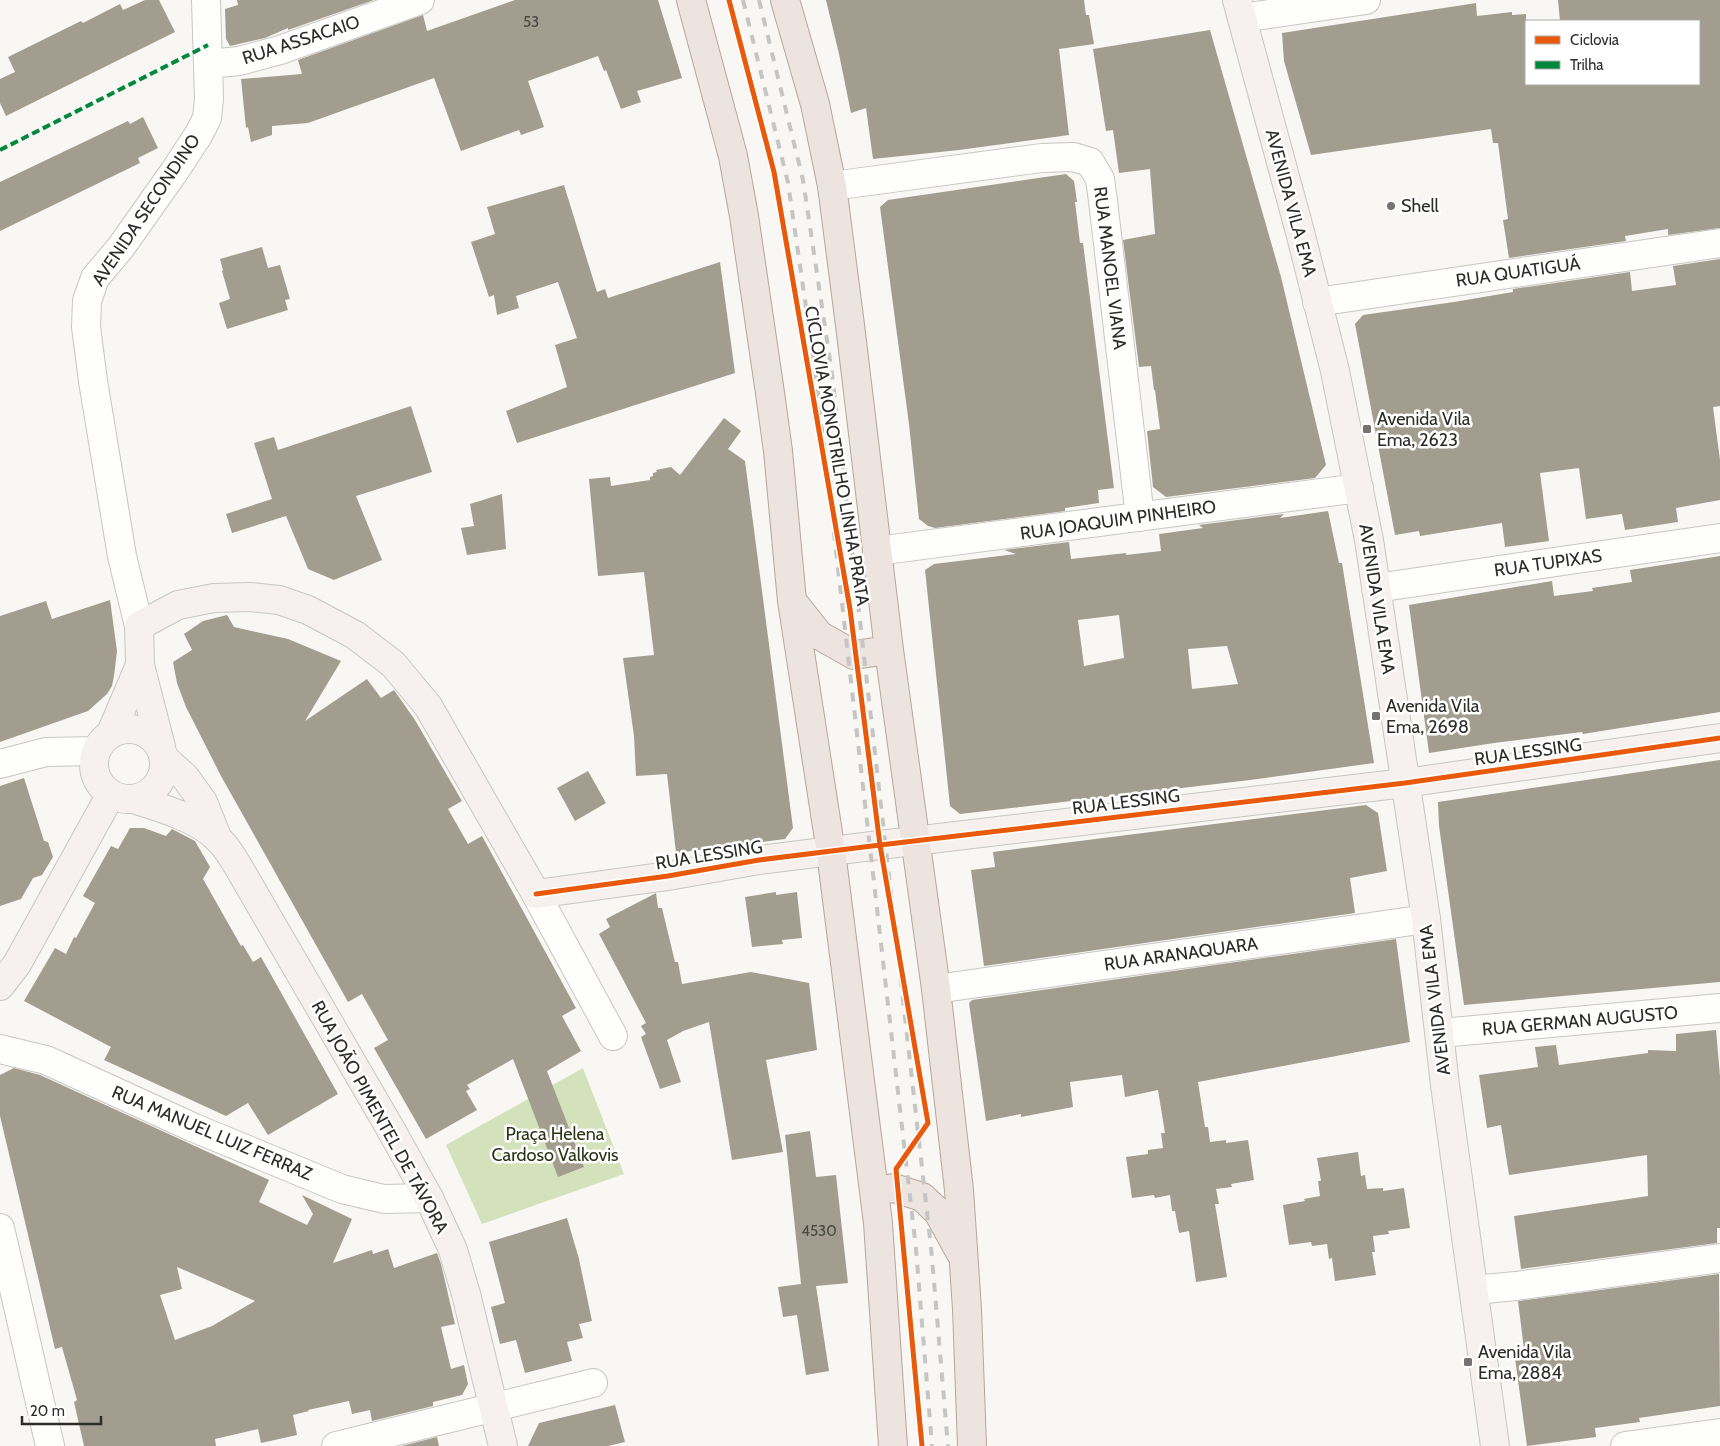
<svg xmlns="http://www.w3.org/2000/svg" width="1720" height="1446" font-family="Cabin,sans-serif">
	<rect width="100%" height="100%" fill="#f9f7f4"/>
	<!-- green -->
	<path fill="#d4e2bb" d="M 583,1068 L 624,1174 L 482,1224 L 446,1145 Z"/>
	<!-- building -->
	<path fill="#a29d8f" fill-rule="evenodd" d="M 145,0 L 159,0 L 175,32 L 6,116 L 0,103 L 0,79 L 15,72 L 8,57 L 81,21 L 83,23 L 120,4 L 123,10 Z
		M 237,0 L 374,0 L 288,30 L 288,28 L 265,38 L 230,46 L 226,39 L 225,9 L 238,5 Z
		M 515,0 L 658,0 L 682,78 L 637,91 L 641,102 L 621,109 L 606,70 L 604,71 L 598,56 L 528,81 L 544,127 L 521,135 L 519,130 L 461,151 L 434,78 L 308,123 L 272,126 L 272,135 L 251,142 L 248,127 L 246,128 L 241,79 L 302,74 L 298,60 L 423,15 L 427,31 Z
		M 826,0 L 1084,0 L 1086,15 L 1089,15 L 1094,44 L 1059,49 L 1069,135 L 959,150 L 873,159 L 866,108 L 851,113 L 839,54 Z
		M 1558,0 L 1720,0 L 1720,228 L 1668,235 L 1668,229 L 1625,236 L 1626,241 L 1509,258 L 1503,220 L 1508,219 L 1498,143 L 1493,143 L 1491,129 L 1311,155 L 1284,61 L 1282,33 L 1476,3 L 1477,16 L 1512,12 L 1512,15 L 1526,14 L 1526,84 L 1699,84 L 1699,21 L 1560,21 Z
		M 1210,30 L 1281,277 L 1326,465 L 1315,478 L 1166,497 L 1153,487 L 1147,431 L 1160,429 L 1155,390 L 1154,390 L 1151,366 L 1139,367 L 1123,240 L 1155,234 L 1150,169 L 1119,173 L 1113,130 L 1106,131 L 1093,49 Z
		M 143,117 L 158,148 L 138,158 L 140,163 L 0,231 L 0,182 L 128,121 L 130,124 Z
		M 1066,174 L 1074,181 L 1077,202 L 1075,202 L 1080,243 L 1083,243 L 1114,488 L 1098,490 L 1099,503 L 1065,508 L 1065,511 L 935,528 L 928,526 L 919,519 L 909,424 L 880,207 L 888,200 Z
		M 564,185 L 597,292 L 605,289 L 608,298 L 720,262 L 735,373 L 517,443 L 506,411 L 567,387 L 555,345 L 577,338 L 558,282 L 516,296 L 519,308 L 497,315 L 494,295 L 489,297 L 471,242 L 495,234 L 487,207 Z
		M 262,247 L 268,268 L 280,265 L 290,299 L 285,300 L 288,310 L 227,329 L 219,303 L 230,299 L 222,271 L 223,270 L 220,259 Z
		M 1720,259 L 1720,406 L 1713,407 L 1720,460 L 1720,500 L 1676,508 L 1678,522 L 1625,530 L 1622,514 L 1586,519 L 1579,468 L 1540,473 L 1549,541 L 1505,547 L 1502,523 L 1420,536 L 1419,531 L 1395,535 L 1355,324 L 1363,315 L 1454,302 L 1513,292 L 1513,289 L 1630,272 L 1632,291 L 1676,285 L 1673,266 Z
		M 411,406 L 432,472 L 356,496 L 382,560 L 334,580 L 308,569 L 286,516 L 232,533 L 226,514 L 272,499 L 254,443 L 274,437 L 278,450 Z
		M 724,418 L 741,431 L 728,449 L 745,461 L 793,828 L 785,839 L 676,853 L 667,774 L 636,776 L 634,736 L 623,658 L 654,655 L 644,572 L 598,576 L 589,479 L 610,477 L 611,486 L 650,480 L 650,477 L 653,476 L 653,473 L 657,472 L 656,470 L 671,467 L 680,475 Z
		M 502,494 L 506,549 L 467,555 L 461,528 L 474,526 L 470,504 Z
		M 1328,511 L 1339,563 L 1342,563 L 1374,763 L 1250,780 L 960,814 L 950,806 L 925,570 L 934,564 L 1016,554 L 1004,550 L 1069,542 L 1071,559 L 1126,553 L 1126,555 L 1161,551 L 1159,534 L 1203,528 L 1199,525 L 1284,514 L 1280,518 ZM 1119,615 L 1124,658 L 1084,666 L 1078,620 ZM 1227,646 L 1238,684 L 1192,689 L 1188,649 Z
		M 1720,556 L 1720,712 L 1583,734 L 1582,732 L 1494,743 L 1429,753 L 1409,605 L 1552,581 L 1554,596 L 1593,591 L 1592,588 L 1632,582 L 1630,570 Z
		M 110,600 L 117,651 L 114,676 L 112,686 L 107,694 L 88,711 L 0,742 L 0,616 L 46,601 L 52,619 Z
		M 227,615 L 234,627 L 288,639 L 341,661 L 305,721 L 367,679 L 381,698 L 394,690 L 415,720 L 462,801 L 448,809 L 468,844 L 482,836 L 576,1008 L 562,1016 L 581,1051 L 547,1071 L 584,1167 L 558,1177 L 513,1059 L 467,1085 L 470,1089 L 466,1091 L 477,1110 L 426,1139 L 374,1048 L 388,1040 L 362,994 L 348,1002 L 221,776 L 186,707 L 177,683 L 173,662 L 192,650 L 184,634 L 203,621 Z
		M 1720,760 L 1720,982 L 1464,1005 L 1439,826 L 1438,802 Z
		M 588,771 L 606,803 L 575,821 L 557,788 Z
		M 24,778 L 44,841 L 48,842 L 53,857 L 42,875 L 33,878 L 21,899 L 0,906 L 0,786 Z
		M 1366,805 L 1378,813 L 1387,871 L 1350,878 L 1355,913 L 984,966 L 971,870 L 995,867 L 993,852 Z
		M 130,828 L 144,828 L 166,836 L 172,829 L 195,841 L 210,867 L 203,879 L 241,946 L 243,945 L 253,962 L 261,957 L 338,1094 L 268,1135 L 248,1103 L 226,1116 L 104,1060 L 111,1047 L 24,1001 L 55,948 L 66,954 L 74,937 L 76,938 L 95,903 L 83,896 L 111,846 L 118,849 Z
		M 776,892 L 776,895 L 797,892 L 802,938 L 782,940 L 783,944 L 752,947 L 745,897 Z
		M 656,893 L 658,908 L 662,908 L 675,962 L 678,962 L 682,984 L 751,972 L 809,983 L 817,1050 L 766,1060 L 783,1152 L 732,1160 L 709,1022 L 683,1031 L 667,1040 L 681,1082 L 660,1089 L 641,1037 L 646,1034 L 641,1026 L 646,1023 L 599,934 L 610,927 L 606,919 Z
		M 1396,939 L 1410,1042 L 1198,1082 L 1205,1127 L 1208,1127 L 1210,1142 L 1226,1140 L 1226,1143 L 1248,1140 L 1254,1180 L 1231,1184 L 1232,1187 L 1216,1189 L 1219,1204 L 1215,1204 L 1227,1277 L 1196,1282 L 1189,1231 L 1179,1233 L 1175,1211 L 1172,1211 L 1170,1195 L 1155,1198 L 1154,1195 L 1132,1198 L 1126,1157 L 1148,1154 L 1148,1150 L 1163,1148 L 1161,1133 L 1165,1133 L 1158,1090 L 1125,1097 L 1122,1075 L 1070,1082 L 1073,1107 L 1021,1117 L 1021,1114 L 986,1121 L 969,1003 L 972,1000 Z
		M 1716,1030 L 1720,1076 L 1720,1228 L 1717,1228 L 1717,1243 L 1521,1269 L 1514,1216 L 1648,1196 L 1647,1155 L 1509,1175 L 1501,1125 L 1487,1128 L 1479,1075 L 1538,1067 L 1535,1047 L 1556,1045 L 1559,1065 L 1648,1053 L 1648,1050 L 1676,1051 L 1676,1034 Z
		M 14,1068 L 40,1075 L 269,1180 L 259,1202 L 307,1225 L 313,1214 L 302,1195 L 352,1219 L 333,1263 L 372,1250 L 373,1254 L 388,1249 L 394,1268 L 437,1253 L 441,1264 L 455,1324 L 441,1327 L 451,1369 L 464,1365 L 468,1384 L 462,1395 L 433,1402 L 433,1406 L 372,1421 L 370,1410 L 352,1414 L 349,1401 L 308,1410 L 309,1411 L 293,1415 L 297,1435 L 261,1443 L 258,1429 L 215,1439 L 216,1446 L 84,1446 L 74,1402 L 77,1400 L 62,1347 L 55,1349 L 0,1116 L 0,1075 ZM 177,1267 L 198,1276 L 255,1301 L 212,1326 L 175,1340 L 160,1295 L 182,1289 Z
		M 810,1131 L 816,1177 L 836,1175 L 848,1283 L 816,1286 L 829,1371 L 806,1375 L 797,1315 L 783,1317 L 778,1287 L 801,1284 L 785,1135 Z
		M 1358,1152 L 1361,1176 L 1365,1175 L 1367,1189 L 1383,1188 L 1383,1191 L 1404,1188 L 1410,1228 L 1388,1231 L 1389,1234 L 1373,1236 L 1375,1252 L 1372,1252 L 1376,1275 L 1335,1281 L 1332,1258 L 1329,1259 L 1327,1244 L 1312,1246 L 1311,1242 L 1289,1245 L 1283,1205 L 1305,1201 L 1304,1199 L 1320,1196 L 1318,1181 L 1321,1181 L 1317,1158 Z
		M 567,1218 L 579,1259 L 592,1321 L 579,1324 L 583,1338 L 567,1342 L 572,1361 L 525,1373 L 516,1340 L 500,1344 L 491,1307 L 505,1303 L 489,1242 Z
		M 1719,1274 L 1720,1406 L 1639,1418 L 1640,1422 L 1595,1428 L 1596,1437 L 1527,1446 L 1514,1351 L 1524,1349 L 1518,1301 Z
		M 615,1405 L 625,1442 L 608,1446 L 528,1446 L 539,1423 Z
		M 437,1437 L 439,1446 L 402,1446 Z"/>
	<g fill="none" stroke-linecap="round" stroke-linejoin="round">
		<!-- street casing -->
		<g stroke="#c6c6c3" stroke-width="30">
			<path id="street" d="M 1242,18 L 1366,0
				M 209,64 L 239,61 L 280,50 L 420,0
				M 832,186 L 1042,158 L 1073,157 L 1090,162 L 1100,179 L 1103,201 L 1140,517
				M 1317,302 L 1720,243
				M 877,551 L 1359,488
				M 1376,588 L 1720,538
				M 139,626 L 122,556 L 93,381 L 86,327 L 87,301 L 95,278 L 121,247 L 174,172 L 199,134 L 207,118 L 209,99 L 206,0
				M 0,764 L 46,752 L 96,751
				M 536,894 L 613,1036
				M 936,989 L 1426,919
				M 1440,1033 L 1720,1008
				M 0,1049 L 46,1060 L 192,1127 L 342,1189 L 384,1199 L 429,1198
				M 0,1228 L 50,1446
				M 1474,1290 L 1516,1286 L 1720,1258
				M 336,1446 L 593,1383
				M 1625,1446 L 1720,1433"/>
		</g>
		<!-- secondary casing -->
		<g stroke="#c6c6c3" stroke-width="30">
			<path id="secondary" d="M 1237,0 L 1300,232 L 1335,371 L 1369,540 L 1426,919 L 1445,1085 L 1495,1446
				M94 764a35 35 0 1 1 70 0a35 35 0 1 1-70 0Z
				M 111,733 L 140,665
				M 161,747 L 140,665 L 139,626 L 178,605 L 214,598 L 250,597 L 279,600 L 308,610 L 355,635 L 393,664 L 428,706 L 536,894 L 668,876 L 759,860 L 880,845 L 1405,783 L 1720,738
				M 164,758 L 185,777 L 203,802 L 217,837
				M 133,799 C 159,807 200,819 218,839 C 227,847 233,858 239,868 L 390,1128 L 429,1198 L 453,1250 L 466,1294 L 503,1446
				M 0,986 L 17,964 L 111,794"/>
		</g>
		<!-- primary casing -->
		<g stroke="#b6a69a" stroke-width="30">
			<path id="primary" d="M 691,0 L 733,156 L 744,216 L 770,393 L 778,451 L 792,601 L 831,852 L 878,1223 L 893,1446
				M 785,0 L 815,104 L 832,186 L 850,325 L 889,650 L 936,989 L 959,1190 L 967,1309 L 972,1446
				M 793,602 L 819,635 L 854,655 L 889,650
				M 874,1191 L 894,1188 L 922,1197 L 938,1212 L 960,1252"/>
		</g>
		<!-- street -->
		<use href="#street" stroke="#fefefd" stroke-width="28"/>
		<!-- secondary -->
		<use href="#secondary" stroke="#f6f1ee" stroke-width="28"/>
		<!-- primary -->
		<use href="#primary" stroke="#ede4df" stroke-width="28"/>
		<!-- rail -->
		<path stroke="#c5c5c4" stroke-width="4" stroke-dasharray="9 9" stroke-linecap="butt" d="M 743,0 L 788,183 L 816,376 L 916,1249 L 932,1446
			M 759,0 L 803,180 L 832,374 L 931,1247 L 948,1446"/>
		<!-- quiet -->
		<path stroke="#00873e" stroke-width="4" stroke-dasharray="8 4" stroke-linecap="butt" d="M 0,150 L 208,45"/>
		<!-- cycleway casing -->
		<g stroke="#fff" stroke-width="8">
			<path id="cycleway" d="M 729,0 L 774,172 L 850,609 L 880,845 L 928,1123 L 896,1169 L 922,1446
				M 536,894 L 668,876 L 759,860 L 880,845 L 1405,783 L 1720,738"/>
		</g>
		<!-- cycleway -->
		<use href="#cycleway" stroke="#e8590c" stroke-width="5"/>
	</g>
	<!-- markers -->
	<g fill="#747371" stroke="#fff" stroke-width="2">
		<circle cx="1391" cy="206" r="5"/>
		<rect x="1362" y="424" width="10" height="10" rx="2.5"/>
		<rect x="1371" y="711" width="10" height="10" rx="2.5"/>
		<rect x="1463" y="1357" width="10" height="10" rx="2.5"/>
	</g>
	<g text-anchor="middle" stroke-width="5" stroke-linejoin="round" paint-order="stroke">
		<!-- number labels -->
		<g font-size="15" fill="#4a4843">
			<text x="531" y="27">53</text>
			<text x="819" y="1236">4530</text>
		</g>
		<!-- street labels -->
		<g font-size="18" fill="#2c2c2a" stroke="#fff">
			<text transform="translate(301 40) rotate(-18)" y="6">RUA ASSACAIO</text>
			<text transform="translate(1291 203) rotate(75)" y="6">AVENIDA VILA EMA</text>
			<text transform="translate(146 210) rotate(-56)" y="6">AVENIDA SECONDINO</text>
			<text transform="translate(1110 268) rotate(83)" y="6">RUA MANOEL VIANA</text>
			<text transform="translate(1518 272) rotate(-8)" y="6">RUA QUATIGUÁ</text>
			<text transform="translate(837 456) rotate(80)" y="6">CICLOVIA MONOTRILHO LINHA PRATA</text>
			<text transform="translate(1118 520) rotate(-8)" y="6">RUA JOAQUIM PINHEIRO</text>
			<text transform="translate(1548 563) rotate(-8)" y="6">RUA TUPIXAS</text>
			<text transform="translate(1377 599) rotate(81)" y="6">AVENIDA VILA EMA</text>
			<text transform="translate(1528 752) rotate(-8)" y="6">RUA LESSING</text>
			<text transform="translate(1126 802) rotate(-7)" y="6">RUA LESSING</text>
			<text transform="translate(709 855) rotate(-9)" y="6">RUA LESSING</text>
			<text transform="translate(1181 954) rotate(-8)" y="6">RUA ARANAQUARA</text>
			<text transform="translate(1435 1000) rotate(-97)" y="6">AVENIDA VILA EMA</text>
			<text transform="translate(1580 1021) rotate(-5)" y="6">RUA GERMAN AUGUSTO</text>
			<text transform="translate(380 1117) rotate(61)" y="6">RUA JOÃO PIMENTEL DE TÁVORA</text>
			<text transform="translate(212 1133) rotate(23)" y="6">RUA MANUEL LUIZ FERRAZ</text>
		</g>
		<!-- poi labels -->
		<g font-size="18" fill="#2c2c2a" stroke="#fff" text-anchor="start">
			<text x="1401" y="212">Shell</text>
			<text x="1377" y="425">Avenida Vila<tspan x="1377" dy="21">Ema, 2623</tspan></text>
			<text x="1386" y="712">Avenida Vila<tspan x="1386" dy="21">Ema, 2698</tspan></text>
			<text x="1478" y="1358">Avenida Vila<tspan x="1478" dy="21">Ema, 2884</tspan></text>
		</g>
		<!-- park labels -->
		<g font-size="18" fill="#2a3514" stroke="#fff">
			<text x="555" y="1140">Praça Helena<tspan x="555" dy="21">Cardoso Valkovis</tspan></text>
		</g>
	</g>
	<!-- legend -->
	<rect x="1525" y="20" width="175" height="65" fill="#ffffff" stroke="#ababaa"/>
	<rect x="1535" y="36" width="25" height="8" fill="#e8590c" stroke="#ababaa"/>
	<text x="1570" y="45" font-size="15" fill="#2c2c2a">Ciclovia</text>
	<rect x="1535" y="61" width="25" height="8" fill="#00873e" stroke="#ababaa"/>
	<text x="1570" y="70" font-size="15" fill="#2c2c2a">Trilha</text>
	<!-- scale -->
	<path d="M22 1416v8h79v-8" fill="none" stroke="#2c2c2a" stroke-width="2.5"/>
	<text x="30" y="1416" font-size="15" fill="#2c2c2a" stroke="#ffffff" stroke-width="4" paint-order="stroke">20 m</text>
</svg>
